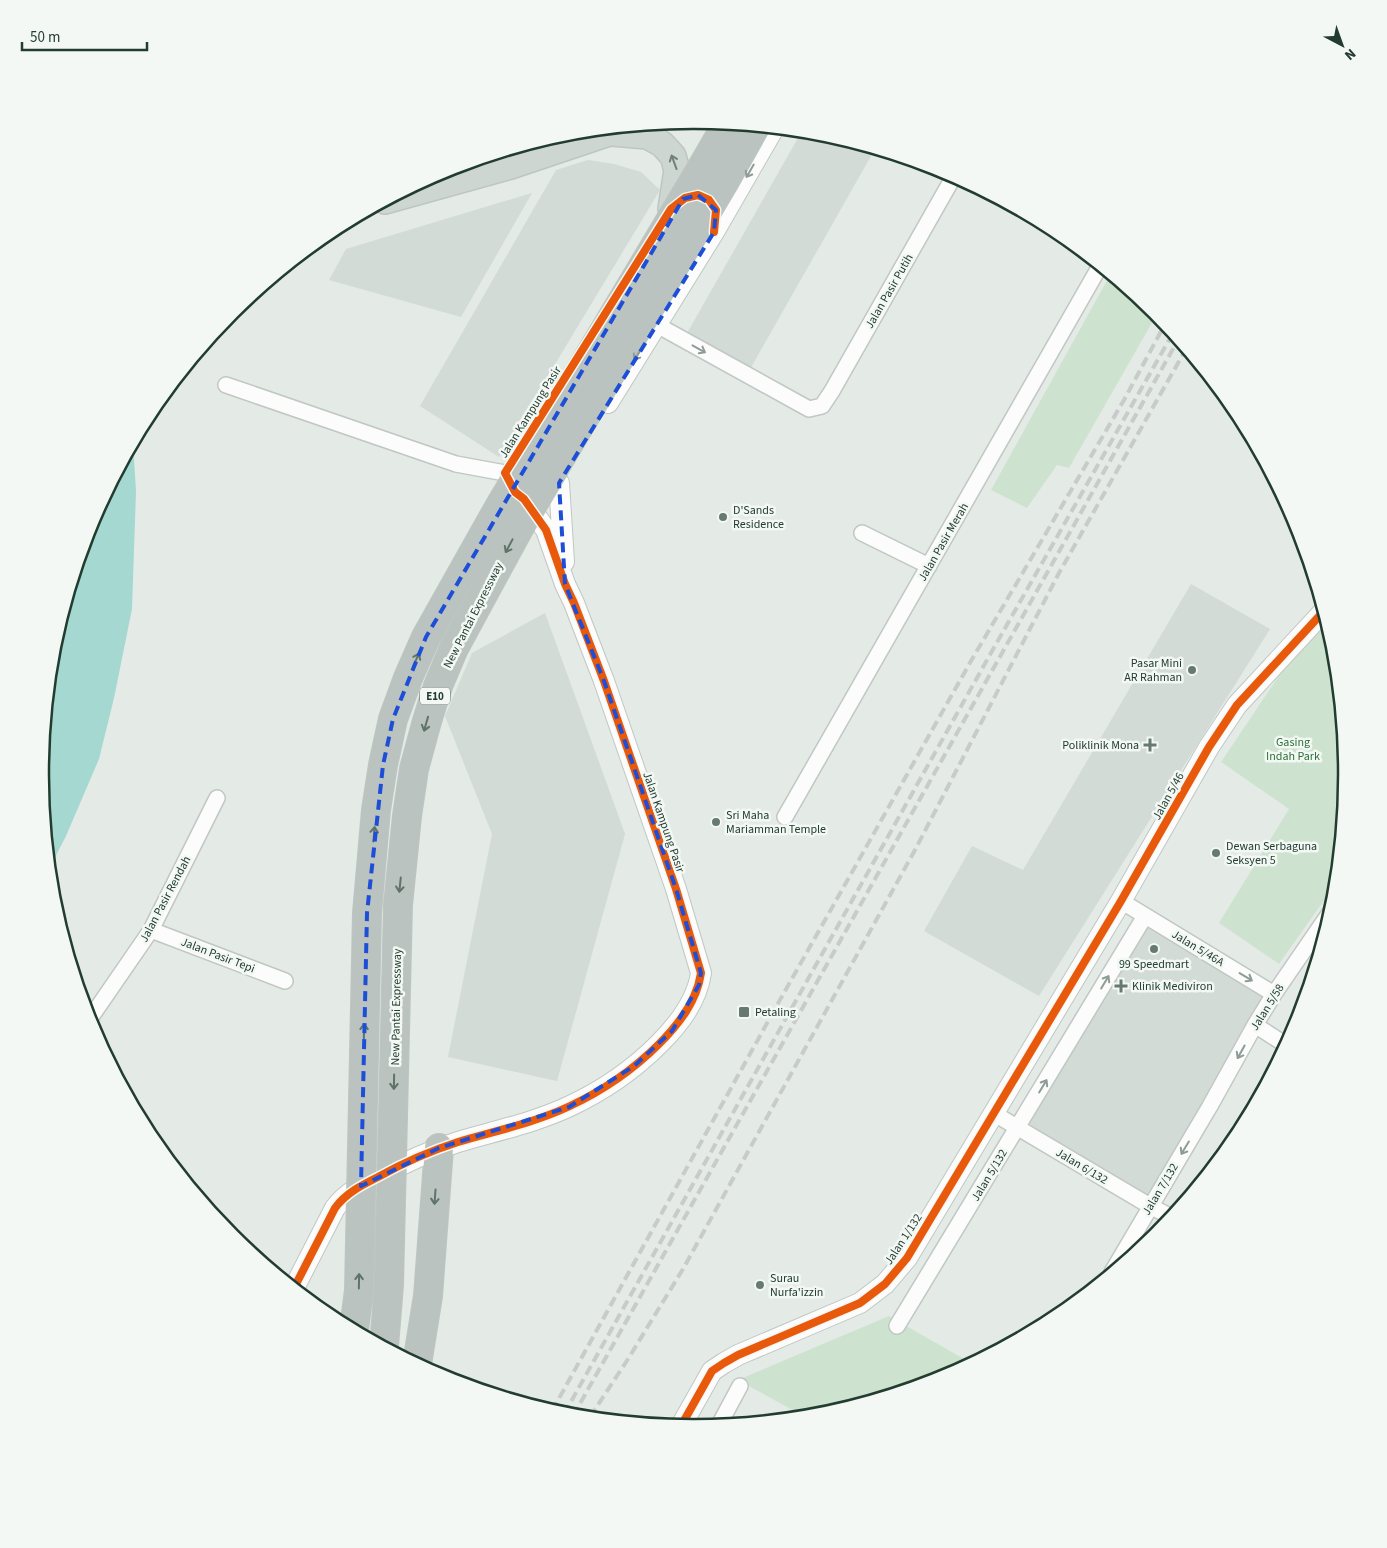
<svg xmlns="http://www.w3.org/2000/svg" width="1387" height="1548" font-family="'Source Sans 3',sans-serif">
	<rect width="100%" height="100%" fill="#e4eae6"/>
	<!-- built -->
	<path fill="#d2dbd5" d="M 802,131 L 821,133 L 875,149 L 749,371 L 686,335 Z
		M 588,160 L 614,164 L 641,172 L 660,190 L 499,457 L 420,406 L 556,170 Z
		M 532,193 L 461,317 L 329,280 L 346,249 Z
		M 1191,584 L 1270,629 L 1039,996 L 924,931 L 972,846 L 1023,870 Z
		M 545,613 L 625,834 L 557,1081 L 448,1057 L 492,834 L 445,716 L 472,653 Z
		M 1148,924 L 1267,997 L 1149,1200 L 1025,1127 Z"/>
	<!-- green -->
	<path fill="#cee3cf" d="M 1110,275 L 1157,314 L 1069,468 L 1057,465 L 1027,508 L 991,490 Z
		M 1323,610 L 1334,647 L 1347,774 L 1336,890 L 1330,892 L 1279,964 L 1219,923 L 1289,809 L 1221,762 Z
		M 889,1316 L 971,1363 L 943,1378 L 821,1415 L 805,1417 L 738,1380 Z"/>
	<!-- water -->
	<path fill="#a6d8d2" d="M 133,444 L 136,491 L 132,609 L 114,698 L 99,759 L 66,836 L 49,869 L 40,774 L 53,646 L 90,524 Z"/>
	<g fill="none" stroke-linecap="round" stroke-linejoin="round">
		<!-- minor casing -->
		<g stroke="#c1c7c3" stroke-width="18">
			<path id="minor" d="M 657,325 L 809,409 L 822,406 L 832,391 L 954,176
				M 226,385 L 456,464 L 505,473
				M 862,533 L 929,566
				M 785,817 L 1100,266
				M 1121,901 L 1274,994
				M 151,930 L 285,981
				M 89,1020 L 151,930 L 217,798
				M 1255,1025 L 1286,1045
				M 993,1113 L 1150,1206 L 1171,1217
				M 1112,1272 L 1210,1106 L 1255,1025 L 1274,994 L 1331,911
				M 897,1326 L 1145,916
				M 719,1425 L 740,1386"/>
		</g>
		<!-- tertiary casing -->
		<g stroke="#c1c7c3" stroke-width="22">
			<path id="tertiary" d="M 709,201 L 716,210 L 714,232
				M 608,403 L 714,232 L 774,128
				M 559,483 L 564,562
				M 294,1288 L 335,1208 C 346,1193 362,1185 378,1177 C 403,1163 430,1151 458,1142 C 495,1131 534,1123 570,1106 C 602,1091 634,1069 659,1044 C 679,1024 697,1001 701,973 L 676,889 L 604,681 L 574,603 L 565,584 L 546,530 L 524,499
				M 681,1426 L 712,1371 L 724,1363 L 738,1355 L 860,1303 L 885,1284 L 907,1258 L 1121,901 L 1209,747 L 1237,705 L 1324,611"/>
		</g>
		<!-- primary casing -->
		<g stroke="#bdc6c1" stroke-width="28">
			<path id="primary" d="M 612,133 L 647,136 L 662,144 L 673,156 L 677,170 L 671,209
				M 385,201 L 511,166 L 627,127"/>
		</g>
		<!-- motorway casing -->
		<g stroke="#bdc6c1" stroke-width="30">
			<path id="motorway" d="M 417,1364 L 428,1296 L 439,1148"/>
		</g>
		<!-- minor -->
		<use href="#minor" stroke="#fbfcfb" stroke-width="15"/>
		<!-- tertiary -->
		<use href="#tertiary" stroke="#fbfcfb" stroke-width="20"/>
		<!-- primary -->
		<use href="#primary" stroke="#ced6d2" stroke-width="25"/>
		<!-- motorway -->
		<use href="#motorway" stroke="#bac3bf" stroke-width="28"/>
		<!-- rail -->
		<path stroke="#c7cbc9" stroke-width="4" stroke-dasharray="10 5" stroke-linecap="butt" d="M 552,1411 L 776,1007 L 971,661 L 1124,400 L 1165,324
			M 564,1414 L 996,644 L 1173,333
			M 573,1416 L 1178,340
			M 590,1417 L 628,1359 L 683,1269 L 915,850 L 1059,573 L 1186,349"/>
		<!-- motorway-bridge casing -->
		<g stroke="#bdc6c1" stroke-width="30" stroke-linecap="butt">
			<path id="motorway-bridge" d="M 354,1330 L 359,1290 L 367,913 L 376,810 L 383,765 L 393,719 L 408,678 L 426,637 L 498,509 L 701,169 L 727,124
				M 384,1346 L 389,1285 L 398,905 L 407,816 L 414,769 L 427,721 L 438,686 L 454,648 L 523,521 L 726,179 L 755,127"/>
		</g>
		<!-- motorway-bridge -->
		<use href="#motorway-bridge" stroke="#bac3bf" stroke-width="28"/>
		<!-- cycleway casing -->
		<g stroke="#f3f8f4" stroke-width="11">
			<path id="cycleway" d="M 294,1288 L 335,1208 C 346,1193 362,1185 378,1177 C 403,1163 430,1151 458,1142 C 495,1131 534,1123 570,1106 C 602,1091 634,1069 659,1044 C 679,1024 697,1001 701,973 L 676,889 L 604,681 L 574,603 L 565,584 L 546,530 L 524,499 L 515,492 L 505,473 L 671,209 L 685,198 L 698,195 L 709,200 L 716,210 L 714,232
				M 681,1426 L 712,1371 L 724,1363 L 738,1355 L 860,1303 L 885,1284 L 907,1258 L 1121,901 L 1209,747 L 1237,705 L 1324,611"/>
		</g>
		<!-- cycleway -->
		<use href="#cycleway" stroke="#e8590c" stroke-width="8"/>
	</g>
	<!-- one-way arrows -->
	<defs><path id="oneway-shaft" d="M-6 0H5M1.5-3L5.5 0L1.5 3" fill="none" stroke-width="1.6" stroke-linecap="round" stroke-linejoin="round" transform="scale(1.25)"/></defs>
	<use stroke="#6f8279" href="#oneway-shaft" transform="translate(674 162) rotate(-110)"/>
	<g stroke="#8e9c96">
		<use href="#oneway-shaft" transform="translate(750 171) rotate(120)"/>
		<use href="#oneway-shaft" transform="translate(699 349) rotate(29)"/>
		<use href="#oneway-shaft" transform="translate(638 354) rotate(122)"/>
		<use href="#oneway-shaft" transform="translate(1246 977) rotate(31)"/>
		<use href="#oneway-shaft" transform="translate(1105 982) rotate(-59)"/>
		<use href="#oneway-shaft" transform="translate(1241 1052) rotate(119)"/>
		<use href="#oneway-shaft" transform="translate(1043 1086) rotate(-59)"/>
		<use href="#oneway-shaft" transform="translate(1185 1148) rotate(121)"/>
	</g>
	<g stroke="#5f7369">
		<use href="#oneway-shaft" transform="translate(509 546) rotate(118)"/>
		<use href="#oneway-shaft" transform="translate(416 660) rotate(-66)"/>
		<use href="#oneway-shaft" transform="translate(426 724) rotate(106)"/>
		<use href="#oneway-shaft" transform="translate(374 834) rotate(-85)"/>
		<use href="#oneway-shaft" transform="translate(400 885) rotate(96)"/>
		<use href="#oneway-shaft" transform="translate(364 1031) rotate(-89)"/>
		<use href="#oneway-shaft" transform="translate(394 1082) rotate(91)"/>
		<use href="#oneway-shaft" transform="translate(435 1197) rotate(94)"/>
		<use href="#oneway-shaft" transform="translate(359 1281) rotate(-89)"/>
	</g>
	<!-- marked area -->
	<path fill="none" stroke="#1d4ed8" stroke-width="4" stroke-dasharray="10 6" stroke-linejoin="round" d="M 698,195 L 716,210 L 714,232 L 559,483 L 565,584 L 604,681 L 676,889 L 701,973 L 699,985 L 672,1031 L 634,1066 L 569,1107 L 439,1148 L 361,1186 L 367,913 L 383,765 L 393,719 L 426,637 L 683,199 Z"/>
	<!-- markers -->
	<g fill="#667a70" stroke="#f3f8f4" stroke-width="2">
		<circle cx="723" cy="517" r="5"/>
		<circle cx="1192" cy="670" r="5"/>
		<path d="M1147.5 737.5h5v5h5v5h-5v5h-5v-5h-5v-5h5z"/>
		<circle cx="716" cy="822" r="5"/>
		<circle cx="1216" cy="853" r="5"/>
		<circle cx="1154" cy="949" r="5"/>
		<path d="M1118.5 978.5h5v5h5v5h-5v5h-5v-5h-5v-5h5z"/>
		<rect x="738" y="1006" width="12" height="12" rx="2.5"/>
		<circle cx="760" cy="1285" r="5"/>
	</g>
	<g text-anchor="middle" stroke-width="5" stroke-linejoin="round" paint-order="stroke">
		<!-- shield labels -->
		<rect fill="#f3f8f4" stroke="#61756b" stroke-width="1" x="420" y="687.5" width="30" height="17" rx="4"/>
		<g font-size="11" font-weight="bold" fill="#223d30">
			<text x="435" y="700">E10</text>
		</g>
		<!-- street labels -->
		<g font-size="12" fill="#223d30" stroke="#f3f8f4">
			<text transform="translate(889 291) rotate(-60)" y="4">Jalan Pasir Putih</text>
			<text transform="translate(530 412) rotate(-58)" y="4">Jalan Kampung Pasir</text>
			<text transform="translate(943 542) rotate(-60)" y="4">Jalan Pasir Merah</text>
			<text transform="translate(473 615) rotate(-63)" y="4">New Pantai Expressway</text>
			<text transform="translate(1168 796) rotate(-61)" y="4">Jalan 5/46</text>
			<text transform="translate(664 822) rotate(71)" y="4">Jalan Kampung Pasir</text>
			<text transform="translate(165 899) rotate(-62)" y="4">Jalan Pasir Rendah</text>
			<text transform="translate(1198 948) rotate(31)" y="4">Jalan 5/46A</text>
			<text transform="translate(218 955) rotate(21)" y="4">Jalan Pasir Tepi</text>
			<text transform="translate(396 1007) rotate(-89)" y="4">New Pantai Expressway</text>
			<text transform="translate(1267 1007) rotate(-58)" y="4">Jalan 5/58</text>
			<text transform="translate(1082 1166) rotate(31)" y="4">Jalan 6/132</text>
			<text transform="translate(989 1175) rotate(-59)" y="4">Jalan 5/132</text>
			<text transform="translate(1160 1189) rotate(-59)" y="4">Jalan 7/132</text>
			<text transform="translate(903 1239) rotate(-57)" y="4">Jalan 1/132</text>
		</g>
		<!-- poi labels -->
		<g font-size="12" fill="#223d30" stroke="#f3f8f4" text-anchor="start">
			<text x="733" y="514">D'Sands<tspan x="733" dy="14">Residence</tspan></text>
			<text x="1182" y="667" text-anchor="end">Pasar Mini<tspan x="1182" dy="14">AR Rahman</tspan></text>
			<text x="1139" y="749" text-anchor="end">Poliklinik Mona</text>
			<text x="726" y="819">Sri Maha<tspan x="726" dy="14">Mariamman Temple</tspan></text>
			<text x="1226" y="850">Dewan Serbaguna<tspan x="1226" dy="14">Seksyen 5</tspan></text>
			<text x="1154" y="968" text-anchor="middle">99 Speedmart</text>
			<text x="1132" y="990">Klinik Mediviron</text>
			<text x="755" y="1016">Petaling</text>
			<text x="770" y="1282">Surau<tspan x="770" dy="14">Nurfa'izzin</tspan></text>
		</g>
		<!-- park labels -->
		<g font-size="12" fill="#2e7238" stroke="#f3f8f4">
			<text x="1293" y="746">Gasing<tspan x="1293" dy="14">Indah Park</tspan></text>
		</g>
	</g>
	<!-- crop -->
	<path d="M0 0H1387V1548H0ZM693 129H694A644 644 0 0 1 1338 773V775A644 644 0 0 1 694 1419H693A644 644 0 0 1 49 775V773A644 644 0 0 1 693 129Z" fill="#f3f8f4" fill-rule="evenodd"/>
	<path fill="none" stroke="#223d30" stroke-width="2.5" d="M693 129H694A644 644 0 0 1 1338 773V775A644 644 0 0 1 694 1419H693A644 644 0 0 1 49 775V773A644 644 0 0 1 693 129Z"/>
	<!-- north arrow -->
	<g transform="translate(1342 45) rotate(139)" stroke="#f3f8f4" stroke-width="4" paint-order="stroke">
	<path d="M0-4L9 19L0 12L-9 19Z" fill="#223d30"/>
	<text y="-8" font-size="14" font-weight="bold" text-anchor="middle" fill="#223d30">N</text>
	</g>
	<!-- scale -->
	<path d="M22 42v8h125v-8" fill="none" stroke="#223d30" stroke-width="2.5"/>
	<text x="30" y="42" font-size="15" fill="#223d30" stroke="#f3f8f4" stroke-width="4" paint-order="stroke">50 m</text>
</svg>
